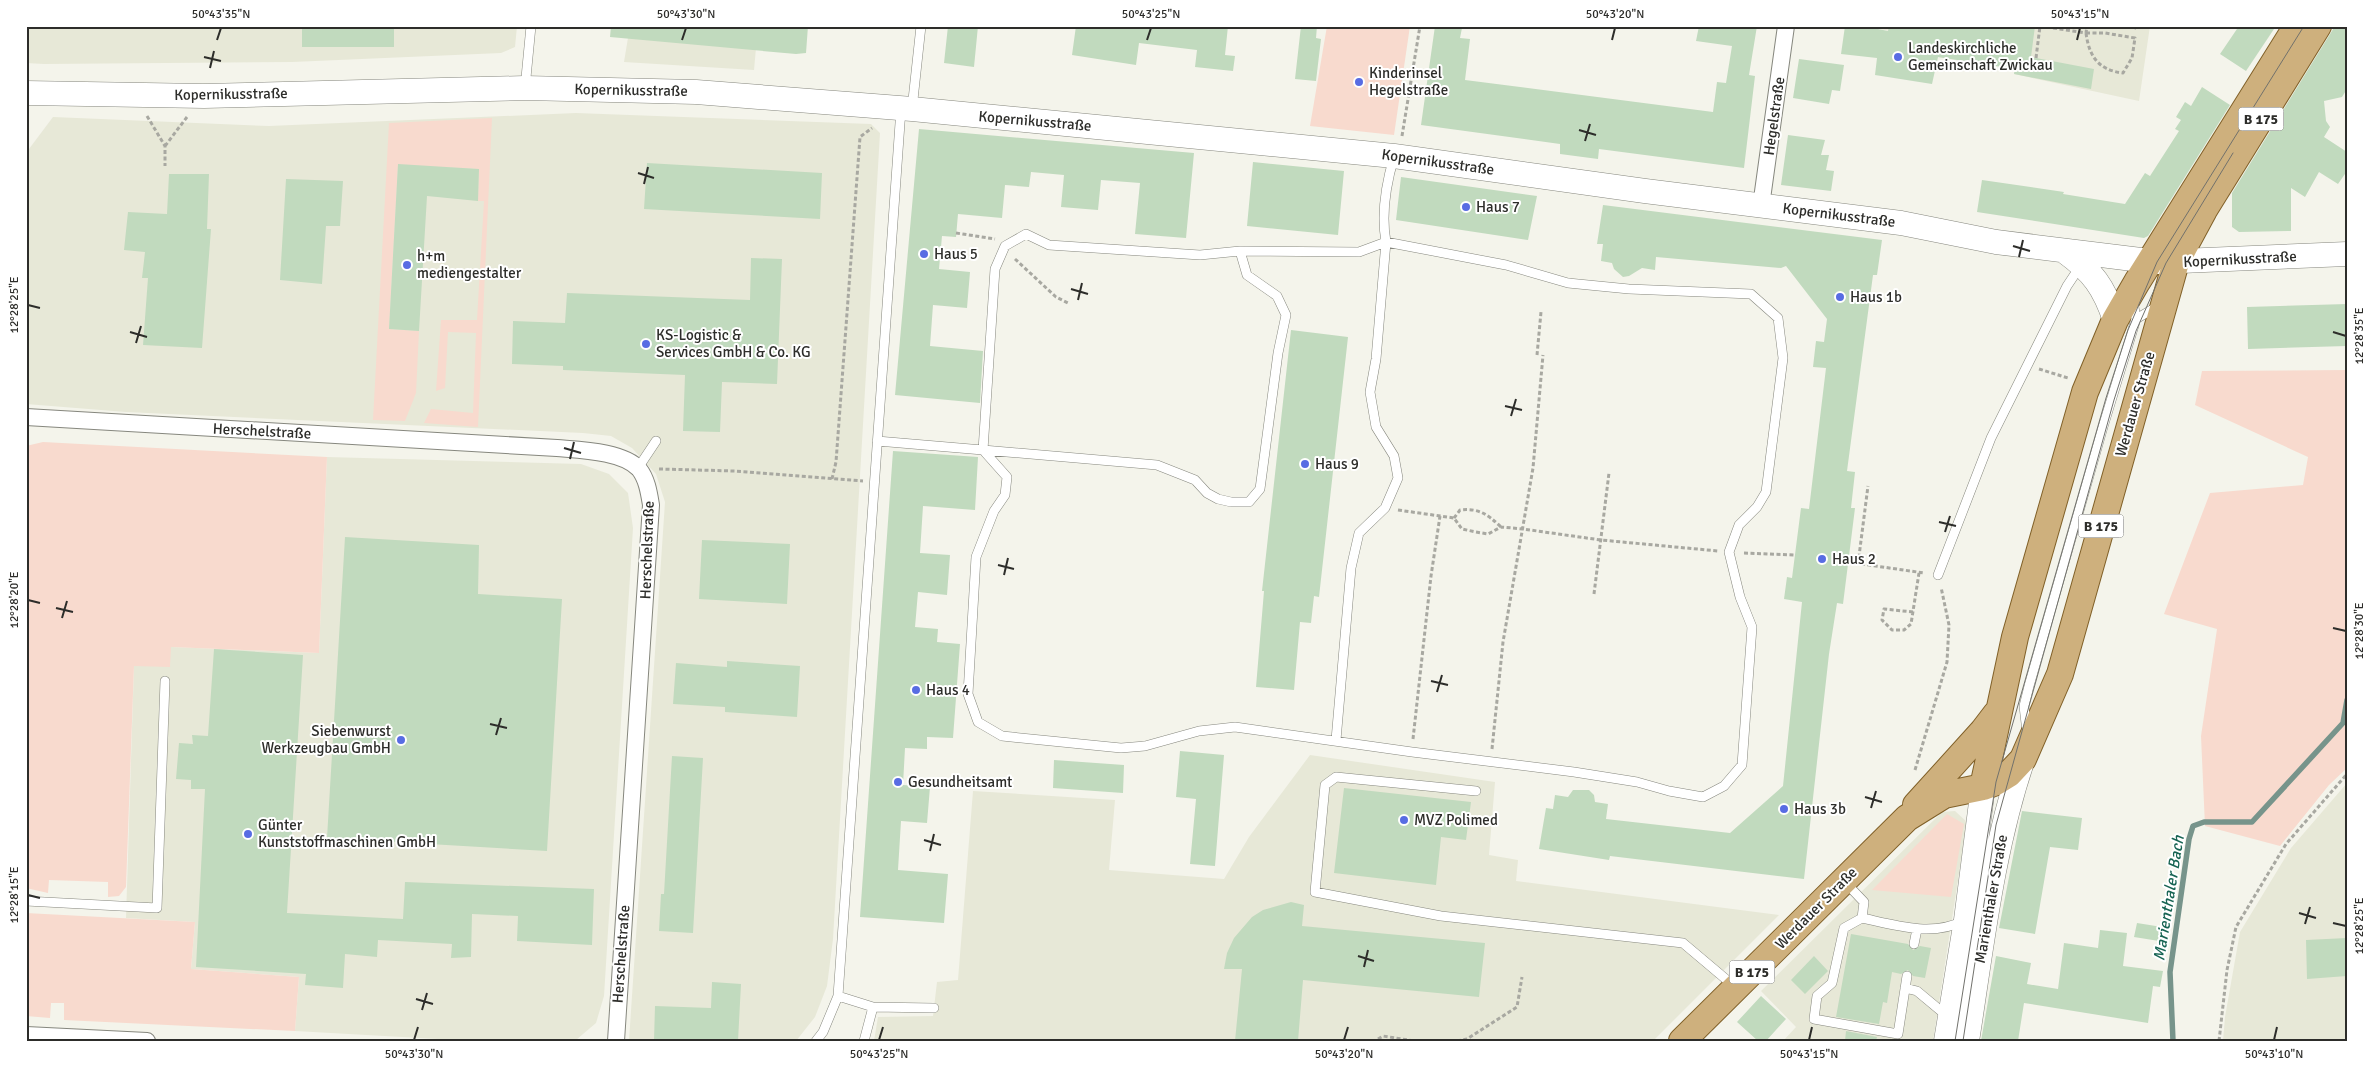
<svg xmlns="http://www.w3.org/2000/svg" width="2373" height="1067" font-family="Signika,sans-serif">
	<rect width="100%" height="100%" fill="#f4f4eb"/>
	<!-- built -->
	<path fill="#e7e8d7" d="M 26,26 L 517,26 L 515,47 L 501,53 L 292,62 L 44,64 L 26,63 Z
		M 630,26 L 758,26 L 754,70 L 624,62 Z
		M 1863,26 L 2150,26 L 2139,101 L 2014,74 L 2015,69 L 1938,57 L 1940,40 Z
		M 576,113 L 871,124 L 880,133 L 833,939 L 827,986 L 815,1017 L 796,1041 L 629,1041 L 665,502 L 656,474 L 632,448 L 611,436 L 583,433 L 126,412 L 26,404 L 26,190 L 29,149 L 53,117 L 269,126 Z
		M 327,457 L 581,464 L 609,474 L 628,493 L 633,528 L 604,996 L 596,1023 L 576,1040 L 474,1041 L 295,1031 L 299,977 L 191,969 L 195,922 L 126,918 L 134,666 L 171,647 L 319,653 Z
		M 1310,755 L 1495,782 L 1489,855 L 1518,860 L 1516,881 L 1779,915 L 1653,1041 L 874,1041 L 878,1017 L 933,1016 L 937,982 L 958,980 L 973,791 L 1115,800 L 1109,870 L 1224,879 L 1249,837 Z
		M 2347,783 L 2347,1041 L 2223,1041 L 2225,1017 L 2240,932 L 2291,848 Z
		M 1955,811 L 1967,822 L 1933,1041 L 1783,1041 L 1796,1027 L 1761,991 L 1942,812 Z"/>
	<!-- green -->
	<path fill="#f8dace" d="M 1327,26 L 1410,26 L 1394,135 L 1310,126 Z
		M 492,118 L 478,427 L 424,423 L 431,409 L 473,413 L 476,333 L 448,332 L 445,388 L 436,391 L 441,320 L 477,320 L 484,201 L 478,201 L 479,169 L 398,165 L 389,329 L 419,331 L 416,393 L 405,421 L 373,420 L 389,123 Z
		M 2347,370 L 2347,768 L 2329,785 L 2280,846 L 2205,826 L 2201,736 L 2217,629 L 2164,614 L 2210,493 L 2303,485 L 2308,457 L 2195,405 L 2202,371 Z
		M 43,442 L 327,457 L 319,653 L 171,647 L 170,667 L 134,666 L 126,887 L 119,896 L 108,897 L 108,882 L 49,880 L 48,893 L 26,888 L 26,446 Z
		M 1947,814 L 1964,824 L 1951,897 L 1872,890 Z
		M 26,913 L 195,922 L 191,969 L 299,977 L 295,1031 L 64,1020 L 64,1003 L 51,1003 L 50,1018 L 26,1016 Z"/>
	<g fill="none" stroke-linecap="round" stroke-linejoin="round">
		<!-- stream -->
		<path stroke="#77948b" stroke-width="5.5" d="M 2173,1041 L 2170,972 L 2189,839 L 2193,826 L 2204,822 L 2252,822 L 2343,723 L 2347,700"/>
	</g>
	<!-- building -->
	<path fill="#c1dabe" d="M 302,26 L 394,26 L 394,47 L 302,47 Z
		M 611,26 L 808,26 L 806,53 L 796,54 L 610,37 Z
		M 948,26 L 978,26 L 974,67 L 944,63 Z
		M 1076,26 L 1228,26 L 1225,55 L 1235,56 L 1233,71 L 1195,67 L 1197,50 L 1139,43 L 1136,65 L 1072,55 Z
		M 1301,26 L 1317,26 L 1316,38 L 1321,39 L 1316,81 L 1295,79 Z
		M 1435,26 L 1462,28 L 1460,38 L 1470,39 L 1465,80 L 1713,112 L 1717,82 L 1726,83 L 1732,46 L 1696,41 L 1699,26 L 1757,26 L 1749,75 L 1755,76 L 1744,168 L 1599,149 L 1598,159 L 1560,154 L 1560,144 L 1421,125 Z
		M 1845,26 L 1863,26 L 1888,31 L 1889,26 L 2035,26 L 2031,57 L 2094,69 L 2091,89 L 2014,74 L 2015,69 L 1938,57 L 1932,84 L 1875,75 L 1877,58 L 1841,54 Z
		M 2239,26 L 2276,26 L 2246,71 L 2220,54 Z
		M 2335,26 L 2347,26 L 2347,89 L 2342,97 L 2324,101 L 2326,121 L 2330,127 L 2324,137 L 2347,152 L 2347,171 L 2338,184 L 2319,172 L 2305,197 L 2291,188 L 2291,231 L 2239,232 L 2232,227 L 2232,193 Z
		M 1799,59 L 1844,65 L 1840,91 L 1832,90 L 1829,104 L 1793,98 Z
		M 2202,87 L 2230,105 L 2148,236 L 2144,238 L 1977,212 L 1982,180 L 2064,192 L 2063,194 L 2125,204 L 2145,173 L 2150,176 L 2179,131 L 2175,129 L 2181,120 L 2176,117 L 2185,102 L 2191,106 Z
		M 919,129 L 1194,153 L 1186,238 L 1135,234 L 1140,183 L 1101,180 L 1098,210 L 1061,207 L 1064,175 L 1031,172 L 1029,187 L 1005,185 L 1002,218 L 958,214 L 956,237 L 942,236 L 939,269 L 970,272 L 967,308 L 933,305 L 930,346 L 983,351 L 980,403 L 895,395 Z
		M 1788,135 L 1825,140 L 1821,155 L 1829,155 L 1826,170 L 1834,171 L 1831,191 L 1781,185 Z
		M 1253,162 L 1344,171 L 1338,235 L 1247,226 Z
		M 647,163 L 822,173 L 820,219 L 644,209 Z
		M 398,164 L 479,169 L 478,201 L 427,196 L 419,331 L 389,329 Z
		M 169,174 L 209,174 L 207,229 L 211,229 L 202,348 L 143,345 L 148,278 L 142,278 L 145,252 L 124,250 L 128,212 L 167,214 Z
		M 1401,177 L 1537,196 L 1528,240 L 1396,220 Z
		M 286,179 L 343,181 L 340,226 L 326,226 L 322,284 L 280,280 Z
		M 1603,205 L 1882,240 L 1877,275 L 1873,275 L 1847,471 L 1855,472 L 1851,508 L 1855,508 L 1843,604 L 1837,603 L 1829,654 L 1804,879 L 1610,856 L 1609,860 L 1539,849 L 1546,808 L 1553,809 L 1555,795 L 1568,797 L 1573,790 L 1589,790 L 1594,795 L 1595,802 L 1608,804 L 1606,819 L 1730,833 L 1783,786 L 1802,602 L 1784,599 L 1787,577 L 1792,578 L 1801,508 L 1809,509 L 1826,368 L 1813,367 L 1816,341 L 1824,342 L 1827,319 L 1786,266 L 1781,268 L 1656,257 L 1655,270 L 1642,268 L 1629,276 L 1623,277 L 1614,269 L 1612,263 L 1601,261 L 1603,244 L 1597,244 Z
		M 751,258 L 782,259 L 777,384 L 722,382 L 720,432 L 683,431 L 685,375 L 563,370 L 563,366 L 512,364 L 513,321 L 565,323 L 567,293 L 750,300 Z
		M 2347,304 L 2347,346 L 2248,349 L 2247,307 Z
		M 1291,330 L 1348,337 L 1319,597 L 1314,596 L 1311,623 L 1300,622 L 1294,690 L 1256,687 L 1264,591 L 1262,591 Z
		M 893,451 L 978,457 L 975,510 L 923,506 L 920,553 L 950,555 L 947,595 L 918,592 L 915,627 L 938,629 L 937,642 L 960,644 L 953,738 L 927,737 L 927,749 L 905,748 L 903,785 L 930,787 L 927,823 L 901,821 L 898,870 L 948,874 L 944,923 L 860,917 Z
		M 345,537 L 479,545 L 478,594 L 562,599 L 547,851 L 327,838 Z
		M 702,540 L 790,544 L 787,604 L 699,599 Z
		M 214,649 L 303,655 L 287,913 L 403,919 L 405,882 L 594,889 L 592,945 L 517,941 L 518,916 L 472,914 L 471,957 L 451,958 L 452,944 L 378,940 L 377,957 L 345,954 L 343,988 L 305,985 L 306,974 L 196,967 L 205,789 L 191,789 L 191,780 L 176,779 L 179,743 L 193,744 L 192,735 L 208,736 Z
		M 727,661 L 800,666 L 797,717 L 725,712 L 725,707 L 673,704 L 676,663 L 727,667 Z
		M 1180,751 L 1224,755 L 1215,866 L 1190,864 L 1196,799 L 1176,797 Z
		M 672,756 L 703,758 L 693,933 L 659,931 L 661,894 L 664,894 Z
		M 1054,760 L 1124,765 L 1123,793 L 1053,788 Z
		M 1344,788 L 1471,802 L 1466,840 L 1441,837 L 1436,885 L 1334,873 Z
		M 2022,811 L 2082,818 L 2078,850 L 2050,847 L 2035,934 L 1999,928 Z
		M 1291,902 L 1304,905 L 1302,926 L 1485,943 L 1479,997 L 1303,980 L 1298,1041 L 1235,1041 L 1242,969 L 1224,969 L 1227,953 L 1234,938 L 1252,917 L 1263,910 Z
		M 2137,923 L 2162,927 L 2159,941 L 2134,937 Z
		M 2100,930 L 2127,933 L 2123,966 L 2163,971 L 2160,987 L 2153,986 L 2148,1023 L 2024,1003 L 2018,1041 L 1981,1041 L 1996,956 L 2031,963 L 2027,984 L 2058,989 L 2064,943 L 2098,948 Z
		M 1851,934 L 1908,944 L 1913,950 L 1920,946 L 1931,948 L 1925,978 L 1913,976 L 1908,970 L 1901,974 L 1892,972 L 1887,1003 L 1883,1002 L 1879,1024 L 1836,1017 Z
		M 2347,938 L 2347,976 L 2307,979 L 2306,940 Z
		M 1814,956 L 1828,971 L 1805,994 L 1791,980 Z
		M 712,982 L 741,984 L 738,1041 L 654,1041 L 655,1006 L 711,1008 Z
		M 1761,996 L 1786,1019 L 1766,1041 L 1758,1041 L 1737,1022 Z
		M 1846,1031 L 1877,1037 L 1876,1041 L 1845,1041 Z"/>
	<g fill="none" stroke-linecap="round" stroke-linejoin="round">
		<!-- lane casing -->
		<g stroke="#86877e" stroke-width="10">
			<path id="lane" d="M 525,88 L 531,26
				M 912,109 L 921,26
				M 2136,319 L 2158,306
				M 877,441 L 983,450 L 1007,477 L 1005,495 L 994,511 L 976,557 L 968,694 L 978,722 L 1002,736 L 1121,748 L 1145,746 L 1199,731 L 1235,727 L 1412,752 L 1574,772 L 1637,782 L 1669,791 L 1703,797 L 1724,786 L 1742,765 L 1752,627 L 1740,597 L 1729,552 L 1739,525 L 1757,507 L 1766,492 L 1783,358 L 1778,318 L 1751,294 L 1629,289 L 1568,283 L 1506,265 L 1386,242 L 1359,252 L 1240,251 L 1200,255 L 1049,245 L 1026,234 L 1005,246 L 995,269 L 983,450 L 1157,465 L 1195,480 L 1207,493 L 1218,499 L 1231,502 L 1249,502 L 1260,489 L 1278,353 L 1286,315 L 1277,296 L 1247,275 L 1240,251
				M 638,468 L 656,441
				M 1938,575 L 1991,438 L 2067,286 L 2081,265
				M 2027,732 L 2024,706 L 2029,686 L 2103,427 L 2136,319 L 2133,301
				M 1336,740 L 1351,568 L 1359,533 L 1385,508 L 1398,478 L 1394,456 L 1376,427 L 1370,392 L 1376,359 L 1386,242 C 1381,214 1386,184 1394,157
				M 1476,791 L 1336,777 L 1325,785 L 1315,892 L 1441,916 L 1683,943 L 1734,986
				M 1845,882 L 1864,902 L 1862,918 C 1894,925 1932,937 1963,921
				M 26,901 L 157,908 L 165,681
				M 1862,918 L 1844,928 L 1832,983 L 1817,996 L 1814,1019 L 1898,1034 L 1907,976
				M 1914,944 L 1917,929
				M 1905,988 L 1917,991 L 1947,1016
				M 838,996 L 873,1007 L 934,1008
				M 816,1041 L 823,1032 L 838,996 L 901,109
				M 864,1041 L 873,1007"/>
		</g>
		<!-- street casing -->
		<g stroke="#86877e" stroke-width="18">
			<path id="street" d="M 1761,206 L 1786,26
				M 26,417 L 557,448 C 579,450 623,451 639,469 C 647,479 649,493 651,505 L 616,1041
				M 26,1035 L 147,1041"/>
		</g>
		<!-- secondary casing -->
		<g stroke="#86877e" stroke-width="25">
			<path id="secondary" d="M 26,93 L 204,96 L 525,88 L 696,92 L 912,109 L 1394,156 L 1645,191 L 1901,223 L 1996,242 L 2157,262 L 2347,254
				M 2064,251 C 2093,272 2104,287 2115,320
				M 1946,1041 L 1966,920 L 1983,787
				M 1967,1041 C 1982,946 1992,850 2023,759"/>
		</g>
		<!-- primary casing -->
		<g stroke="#806028" stroke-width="28">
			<path id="primary" d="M 1983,787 L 2015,637 L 2085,392 L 2115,320 L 2137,282 L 2297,26
				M 1916,805 L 1983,731 L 1996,714
				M 1682,1041 L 1907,818 L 1944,795 L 1983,787 L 1996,782 L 2009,774 L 2023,759 L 2060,674 L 2176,262 L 2204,210 L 2318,26"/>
		</g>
		<!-- path -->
		<path stroke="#a8a8a1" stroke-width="3" stroke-dasharray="4 2.5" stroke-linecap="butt" d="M 2122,26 L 2135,28 L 2136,26
			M 2086,33 L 2105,33 L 2135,38 L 2132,58 L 2123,73 C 2098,70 2089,56 2086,33 Z
			M 2036,58 L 2040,26 L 2086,33 L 2087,26
			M 147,116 L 165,146 L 165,166
			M 1402,136 L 1420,26
			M 165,146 L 187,117
			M 956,233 L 995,239
			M 1015,259 L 1056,297 L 1068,303
			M 1537,355 L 1541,312
			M 2039,369 L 2068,378
			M 659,469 L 735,471 L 863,481
			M 832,479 L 836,462 L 860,137 L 872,128
			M 1398,510 L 1454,518 L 1462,529 L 1476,532 L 1488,534 L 1501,527 L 1523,529 L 1601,540 L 1718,551
			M 1454,518 L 1460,510 C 1479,508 1487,514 1501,527
			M 1744,553 L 1795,555
			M 1848,562 L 1924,573
			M 1858,564 L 1868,486
			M 1594,594 L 1609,473
			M 1913,612 L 1884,609 L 1882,620 L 1892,630 L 1904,630 L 1911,624 L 1919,573
			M 1413,739 L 1431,576 L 1440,516
			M 1492,749 L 1503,642 L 1533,468 L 1543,355
			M 1915,770 L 1947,662 L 1949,625 L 1941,587
			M 1378,1039 L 1383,1036 L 1414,1041
			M 1457,1041 L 1467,1039 L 1517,1007 L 1522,977
			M 2219,1041 L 2227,970 L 2236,927 L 2286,844 L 2347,774"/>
		<!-- lane -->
		<use href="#lane" stroke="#fff" stroke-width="9"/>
		<!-- street -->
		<use href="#street" stroke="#fff" stroke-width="16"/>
		<!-- secondary -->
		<use href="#secondary" stroke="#fff" stroke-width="24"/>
		<!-- primary -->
		<use href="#primary" stroke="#ceb07d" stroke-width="26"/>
		<!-- tram -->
		<path stroke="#71716c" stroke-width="1" d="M 1955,1041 L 1996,782 L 2106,398 L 2128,330 L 2157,262 L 2304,26
			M 1963,1041 L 1996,825 L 2114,400 L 2136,331 L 2166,263 L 2233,153"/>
	</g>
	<!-- ticks -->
	<path fill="none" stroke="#2d2d2a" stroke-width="2" d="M 217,40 L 221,28M 682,40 L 686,28M 1147,40 L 1151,28M 1612,40 L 1615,28M 2077,40 L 2080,28M 204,57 L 221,61M 210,68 L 214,51M 1579,130 L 1596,135M 1585,141 L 1590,124M 638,173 L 654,178M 644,184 L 648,167M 2013,246 L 2030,251M 2019,257 L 2023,240M 1071,289 L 1088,294M 1078,300 L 1082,283M 28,305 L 40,308M 130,332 L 147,337M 2333,332 L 2346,336M 136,343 L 141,326M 1505,406 L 1522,410M 1511,416 L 1516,399M 564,448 L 581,453M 570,459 L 574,442M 1939,522 L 1956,526M 1945,532 L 1950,516M 998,565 L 1014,569M 1004,575 L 1008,558M 28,600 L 40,603M 56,608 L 73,612M 62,618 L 67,601M 2333,628 L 2346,631M 1431,681 L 1448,685M 1437,692 L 1442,675M 490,724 L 507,728M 496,735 L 501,718M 1865,797 L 1882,802M 1871,808 L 1876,791M 924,840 L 941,845M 930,851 L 934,834M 28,895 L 40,898M 2299,913 L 2316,918M 2333,923 L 2346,926M 2305,924 L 2310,907M 1358,956 L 1374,961M 1364,967 L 1368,950M 416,999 L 433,1004M 422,1010 L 427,993M 414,1040 L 418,1027M 879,1040 L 883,1027M 1344,1040 L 1348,1027M 1809,1040 L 1812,1027M 2274,1040 L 2277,1027"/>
	<!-- markers -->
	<g fill="#586ce3" stroke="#fff" stroke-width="2">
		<circle cx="1898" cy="57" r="5"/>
		<circle cx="1359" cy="82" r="5"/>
		<circle cx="1466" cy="207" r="5"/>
		<circle cx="924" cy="254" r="5"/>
		<circle cx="407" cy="265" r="5"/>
		<circle cx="1840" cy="297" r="5"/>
		<circle cx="646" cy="344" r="5"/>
		<circle cx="1305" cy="464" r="5"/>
		<circle cx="1822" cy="559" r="5"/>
		<circle cx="916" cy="690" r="5"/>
		<circle cx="401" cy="740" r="5"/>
		<circle cx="898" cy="782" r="5"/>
		<circle cx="1784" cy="809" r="5"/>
		<circle cx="1404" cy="820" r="5"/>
		<circle cx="248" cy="834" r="5"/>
	</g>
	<g text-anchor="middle" stroke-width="4" stroke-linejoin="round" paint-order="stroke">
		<!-- shield labels -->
		<g fill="#fff" stroke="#6c6c6a" stroke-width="1">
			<rect x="2238.5" y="107.5" width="45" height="23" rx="4"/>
			<rect x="2078.5" y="514.5" width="45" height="23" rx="4"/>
			<rect x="1729.5" y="960.5" width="45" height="23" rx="4"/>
		</g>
		<g font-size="14" font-weight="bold" fill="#2d2d2a">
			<text x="2261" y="124">B 175</text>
			<text x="2101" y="531">B 175</text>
			<text x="1752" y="977">B 175</text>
		</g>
		<!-- poi labels -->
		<g font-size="15" fill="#2d2d2a" stroke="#fff" text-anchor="start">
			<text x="1908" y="53">Landeskirchliche<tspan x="1908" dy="17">Gemeinschaft Zwickau</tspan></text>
			<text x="1369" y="78">Kinderinsel<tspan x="1369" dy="17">Hegelstraße</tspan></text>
			<text x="1476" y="212">Haus 7</text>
			<text x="934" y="259">Haus 5</text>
			<text x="417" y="261">h+m<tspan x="417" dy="17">mediengestalter</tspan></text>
			<text x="1850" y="302">Haus 1b</text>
			<text x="656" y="340">KS-Logistic &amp;<tspan x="656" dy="17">Services GmbH &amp; Co. KG</tspan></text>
			<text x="1315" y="469">Haus 9</text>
			<text x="1832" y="564">Haus 2</text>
			<text x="926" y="695">Haus 4</text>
			<text x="391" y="736" text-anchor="end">Siebenwurst<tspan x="391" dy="17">Werkzeugbau GmbH</tspan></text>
			<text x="908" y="787">Gesundheitsamt</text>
			<text x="1794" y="814">Haus 3b</text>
			<text x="1414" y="825">MVZ Polimed</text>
			<text x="258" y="830">Günter<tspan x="258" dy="17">Kunststoffmaschinen GmbH</tspan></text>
		</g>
		<!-- street labels -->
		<g font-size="15" fill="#2d2d2a" stroke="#fff">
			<text transform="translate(631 90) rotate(1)" y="5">Kopernikusstraße</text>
			<text transform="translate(231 94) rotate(-1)" y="5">Kopernikusstraße</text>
			<text transform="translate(1774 116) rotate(-82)" y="5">Hegelstraße</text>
			<text transform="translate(1035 121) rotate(5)" y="5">Kopernikusstraße</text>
			<text transform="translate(1438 162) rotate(8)" y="5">Kopernikusstraße</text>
			<text transform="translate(1839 215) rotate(7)" y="5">Kopernikusstraße</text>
			<text transform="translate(2240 259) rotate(-3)" y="5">Kopernikusstraße</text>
			<text transform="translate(2135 404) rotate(-74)" y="5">Werdauer Straße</text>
			<text transform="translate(262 431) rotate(3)" y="5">Herschelstraße</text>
			<text transform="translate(647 550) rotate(-88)" y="5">Herschelstraße</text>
			<text transform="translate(1991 899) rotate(-80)" y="5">Marienthaler Straße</text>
			<text transform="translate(1816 908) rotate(-45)" y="5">Werdauer Straße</text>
			<text transform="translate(621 954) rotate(-86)" y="5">Herschelstraße</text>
		</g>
		<!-- water labels -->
		<g font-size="16" font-style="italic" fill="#176453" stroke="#fff">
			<text transform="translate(2168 898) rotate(-81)" y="6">Marienthaler Bach</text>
		</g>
	</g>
	<!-- border -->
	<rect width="2373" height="1067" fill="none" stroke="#ffffff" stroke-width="55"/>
	<rect x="28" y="28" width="2318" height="1012" fill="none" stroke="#2d2d2a" stroke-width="2"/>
	<g font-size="12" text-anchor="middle" fill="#2d2d2a">
		<text x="221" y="18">50°43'35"N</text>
		<text x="686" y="18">50°43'30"N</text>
		<text x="1151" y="18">50°43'25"N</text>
		<text x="1615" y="18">50°43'20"N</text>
		<text x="2080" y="18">50°43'15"N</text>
		<text transform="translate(14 305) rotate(-90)" y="4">12°28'25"E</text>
		<text transform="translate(2359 336) rotate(-90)" y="4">12°28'35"E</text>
		<text transform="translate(14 600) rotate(-90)" y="4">12°28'20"E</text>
		<text transform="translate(2359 631) rotate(-90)" y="4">12°28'30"E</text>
		<text transform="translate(14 895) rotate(-90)" y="4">12°28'15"E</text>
		<text transform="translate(2359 926) rotate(-90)" y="4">12°28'25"E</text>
		<text x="414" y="1058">50°43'30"N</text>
		<text x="879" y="1058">50°43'25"N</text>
		<text x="1344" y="1058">50°43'20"N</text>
		<text x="1809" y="1058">50°43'15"N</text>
		<text x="2274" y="1058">50°43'10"N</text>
	</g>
</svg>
